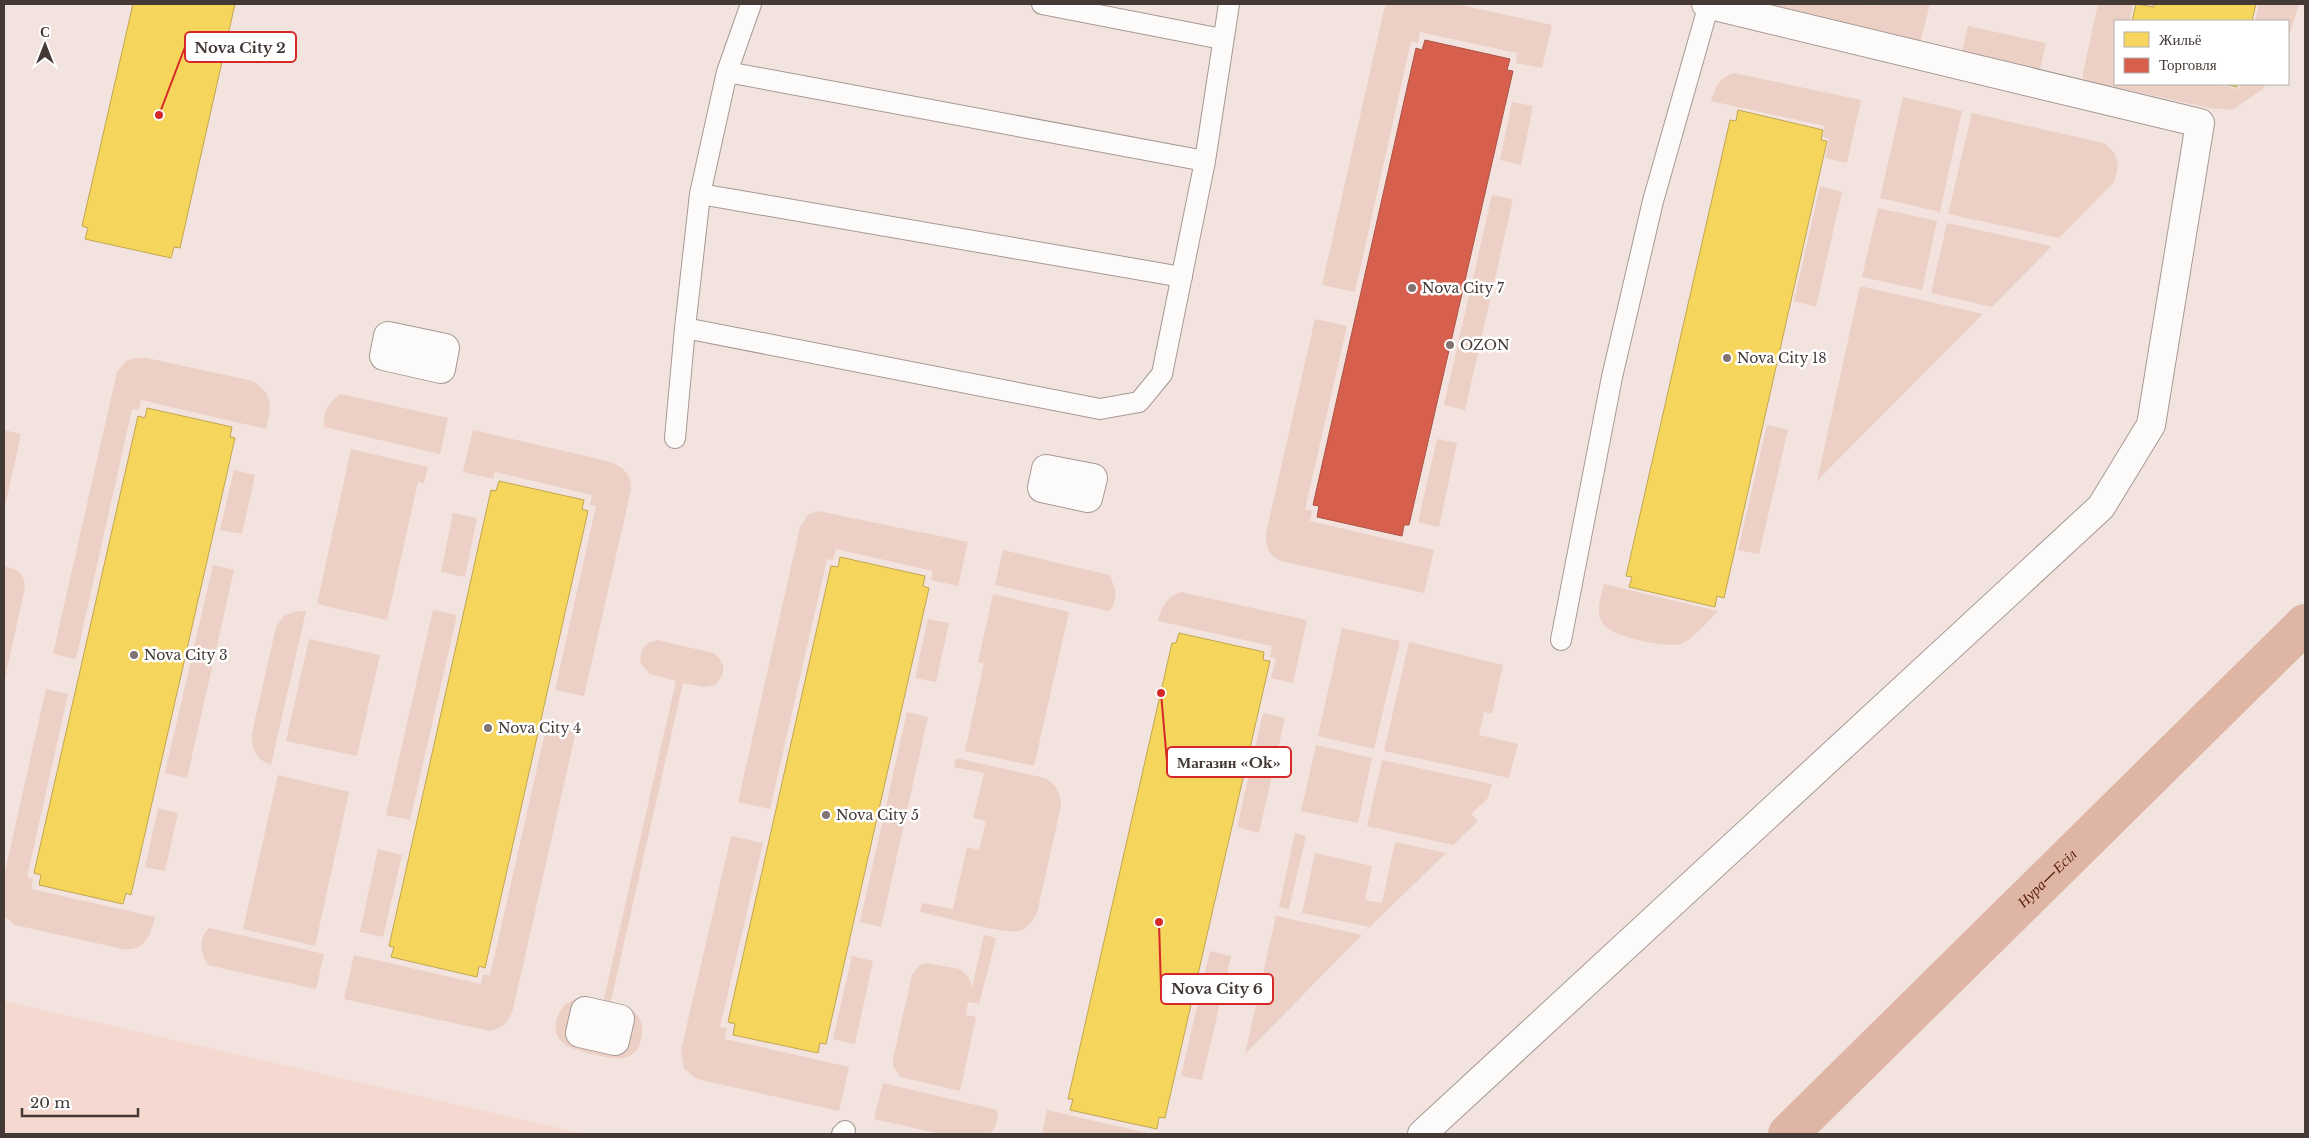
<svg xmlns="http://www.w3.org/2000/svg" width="2309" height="1138" font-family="'Libre Baskerville',serif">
	<rect width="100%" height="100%" fill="#f3e3de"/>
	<!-- built -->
	<path fill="#f5d9d0" d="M 4,1001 L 585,1134 L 4,1134 Z"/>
	<!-- green -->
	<path fill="#eccfc5" d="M 1387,4 L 1456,4 L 1552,25 L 1542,68 L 1516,63 L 1517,53 L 1420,32 L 1418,43 L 1411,41 L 1355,292 L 1322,285 L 1384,10 Z
		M 1741,4 L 1862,4 L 1873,6 L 1874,4 L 1930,4 L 1920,43 Z
		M 2098,4 L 2133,4 L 2129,21 L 2115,21 L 2115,84 L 2216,84 L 2239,89 L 2240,84 L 2266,84 L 2263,89 L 2232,110 L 2210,108 L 2088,81 L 2083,78 L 2083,73 Z
		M 2259,4 L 2299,4 L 2288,39 L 2288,21 L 2255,21 Z
		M 1968,26 L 2046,43 L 2040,69 L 1962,52 Z
		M 1734,73 L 1861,100 L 1847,163 L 1825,158 L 1829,139 L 1823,137 L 1825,126 L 1711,101 C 1716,86 1719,78 1734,73 Z
		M 1903,97 L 1962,111 L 1940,212 L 1880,198 Z
		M 1512,102 L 1533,106 L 1521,165 L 1500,160 Z
		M 1972,113 L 2103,143 C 2119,151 2121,168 2113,183 L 2059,238 L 1948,214 Z
		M 1820,186 L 1842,192 L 1816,307 L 1794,301 Z
		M 1492,195 L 1513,199 L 1465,410 L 1444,405 Z
		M 1878,208 L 1937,221 L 1922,290 L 1862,277 Z
		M 1947,223 L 2051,246 L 2051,247 L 1992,307 L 1931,293 Z
		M 1860,286 L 1983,314 L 1817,481 Z
		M 1315,319 L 1347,326 L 1305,509 L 1312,511 L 1310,521 L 1434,550 L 1424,593 L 1281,561 C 1269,556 1265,546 1266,533 Z
		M 135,358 L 147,358 L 253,381 C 275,396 271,406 266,429 L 141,400 L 139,410 L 132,409 L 76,659 L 53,654 L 117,372 L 126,361 Z
		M 341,394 L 448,418 L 440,454 L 324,427 C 323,412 328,403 341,394 Z
		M 1767,425 L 1788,430 L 1759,554 L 1738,550 Z
		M 4,430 L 21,434 L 4,511 Z
		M 473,430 L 611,462 C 624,468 632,475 631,490 L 584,696 L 555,690 L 596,506 L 590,505 L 592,495 L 495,472 L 493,479 L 463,472 Z
		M 1437,439 L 1457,443 L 1439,527 L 1418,522 Z
		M 351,449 L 428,467 L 424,483 L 418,482 L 387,620 L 317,604 Z
		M 234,470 L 255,475 L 242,534 L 220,530 Z
		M 818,511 L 968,542 L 958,586 L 931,580 L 933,571 L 836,549 L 833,560 L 827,559 L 770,809 L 738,802 L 800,527 L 808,515 Z
		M 453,513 L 477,518 L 465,577 L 441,572 Z
		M 1003,550 L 1109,575 C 1116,587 1119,600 1109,611 L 995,585 Z
		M 213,565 L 234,570 L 187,778 L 165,773 Z
		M 4,566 C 17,569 24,573 25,587 L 4,683 Z
		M 1604,584 L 1718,611 C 1708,621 1695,638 1681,644 C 1668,649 1611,636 1604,625 C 1594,612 1601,598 1604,584 Z
		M 1181,592 L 1307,620 L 1293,683 L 1271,678 L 1276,659 L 1270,657 L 1272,646 L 1158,621 C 1162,606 1166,598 1181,592 Z
		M 993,594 L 1069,612 L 1034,766 L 965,751 L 984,663 L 978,662 Z
		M 433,610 L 457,615 L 410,820 L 386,815 Z
		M 296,611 L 306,611 L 271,765 C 255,759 251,749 252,733 L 276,627 L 284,616 Z
		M 928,619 L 949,623 L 936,682 L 915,678 Z
		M 1342,628 L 1400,641 L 1374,749 L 1318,736 Z
		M 309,639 L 380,655 L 357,756 L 286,741 Z
		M 657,640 L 713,653 C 726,662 727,673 715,685 L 702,687 L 683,683 L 610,1005 C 618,1007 629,1007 636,1014 C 648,1025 642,1055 624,1058 C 611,1060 575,1051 564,1044 C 561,1040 556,1036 556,1031 C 554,1018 562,1002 575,1000 C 584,998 594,1001 603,1003 L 676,681 L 650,674 L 641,664 C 639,651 644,643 657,640 Z
		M 1409,642 L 1503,665 L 1492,714 L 1484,712 L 1479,735 L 1518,744 L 1509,778 L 1384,751 Z
		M 46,689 L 68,694 L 27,877 L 33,879 L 31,889 L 155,917 C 151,934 145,952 123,949 L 15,925 L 4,916 L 4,876 Z
		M 907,712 L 928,717 L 881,927 L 860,922 Z
		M 1263,713 L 1285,718 L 1259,833 L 1237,827 Z
		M 547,724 L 576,731 L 513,1009 C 508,1022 504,1028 490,1031 L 344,999 L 354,955 L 481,984 L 483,974 L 490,976 Z
		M 1316,745 L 1372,758 L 1358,823 L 1301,811 Z
		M 956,758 L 1045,778 C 1056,785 1061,792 1061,806 L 1037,913 C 1033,920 1027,930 1018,931 C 1001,934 941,916 920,912 L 922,903 L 953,909 L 967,847 L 979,850 L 986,821 L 973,818 L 984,773 L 954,767 Z
		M 1382,760 L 1492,784 L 1488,798 L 1471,814 L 1478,821 L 1453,845 L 1367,826 Z
		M 278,775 L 349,792 L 315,946 L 243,929 Z
		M 158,808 L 178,813 L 165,871 L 145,867 Z
		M 1295,833 L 1306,836 L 1289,909 L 1279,907 Z
		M 731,836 L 763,843 L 720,1027 L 727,1028 L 725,1039 L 849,1067 L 839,1111 L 697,1079 L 684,1069 L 681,1050 Z
		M 1395,842 L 1446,853 L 1370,927 L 1302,913 L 1315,853 L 1372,866 L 1365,900 L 1382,903 Z
		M 378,849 L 402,855 L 383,937 L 360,932 Z
		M 1276,916 L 1362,935 L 1245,1054 Z
		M 209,928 L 324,954 L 316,989 L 208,965 C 200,952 198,939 209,928 Z
		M 984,935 L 996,938 L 979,1004 L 968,1002 L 966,1015 L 976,1017 L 960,1091 L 900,1077 L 893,1066 L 893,1059 L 912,975 L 919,966 L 926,963 L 960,969 L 969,978 L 972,987 Z
		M 1210,951 L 1231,956 L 1202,1080 L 1181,1076 Z
		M 852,956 L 873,961 L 855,1044 L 833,1039 Z
		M 883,1083 L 997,1110 C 999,1119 996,1127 990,1134 L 941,1134 L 874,1119 Z
		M 1047,1110 L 1151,1134 L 1042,1134 Z"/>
	<!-- homes -->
	<path fill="#f6d55c" stroke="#c1a650" d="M 133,4 L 235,4 L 180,248 L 174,247 L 171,258 L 85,239 L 88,228 L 82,226 Z
		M 2136,4 L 2154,7 L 2154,4 L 2256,4 L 2252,21 L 2132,21 Z
		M 2223,84 L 2238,84 L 2237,87 Z
		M 1738,110 L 1823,130 L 1821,140 L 1827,141 L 1724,598 L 1717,596 L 1715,607 L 1629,587 L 1632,577 L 1626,576 L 1730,120 L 1736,121 Z
		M 147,408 L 232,427 L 230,437 L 235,438 L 131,895 L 126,893 L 123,904 L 39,885 L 41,875 L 34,873 L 138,416 L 145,418 Z
		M 499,481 L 584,500 L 582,509 L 588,511 L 485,968 L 479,966 L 477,977 L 391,957 L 394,947 L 389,946 L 491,490 L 496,491 Z
		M 840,557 L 925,576 L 923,586 L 929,588 L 826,1044 L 820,1043 L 818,1053 L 733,1035 L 735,1024 L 728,1022 L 831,566 L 838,567 Z
		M 1179,633 L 1264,652 L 1263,660 L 1270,661 L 1165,1118 L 1159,1117 L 1157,1129 L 1070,1110 L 1073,1099 L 1068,1099 L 1172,643 L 1176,643 Z"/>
	<!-- shops -->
	<path fill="#d6604d" stroke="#aa5446" d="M 1425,40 L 1510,59 L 1507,70 L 1513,71 L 1409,525 L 1404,525 L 1402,536 L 1317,517 L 1319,506 L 1313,505 L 1416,48 L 1422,50 Z"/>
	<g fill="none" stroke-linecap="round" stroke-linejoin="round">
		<!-- canal -->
		<path stroke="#dfb5a6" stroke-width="40" id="s1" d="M 1788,1134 L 2305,624"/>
		<!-- service casing -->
		<g stroke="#a59995" stroke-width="22">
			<path id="service" d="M 1042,4 L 1222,39
				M 727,72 L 1205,161
				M 700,194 L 1182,277
				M 685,328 L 1100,409 L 1139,402 L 1162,374 L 1205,161 L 1229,4
				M 675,438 L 685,328 L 700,194 L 727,72 L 751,4
				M 1561,640 L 1612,377 L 1653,201 L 1709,4
				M 842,1134 L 845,1131"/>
		</g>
		<!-- pedestrian casing -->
		<g stroke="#a59995" stroke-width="30">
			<path id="pedestrian" d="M 388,336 L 445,348 L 441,369 L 384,356 Z
				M 1046,469 L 1093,478 L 1088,498 L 1042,488 Z
				M 585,1011 L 620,1019 L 615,1041 L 580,1033 Z"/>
		</g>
		<!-- minor casing -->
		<g stroke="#a59995" stroke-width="30">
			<path id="minor" d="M 1422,1134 L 2101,507 L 2151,425 L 2200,123 L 1706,4"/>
		</g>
		<!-- service -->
		<use href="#service" stroke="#fdfbfa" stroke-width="20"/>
		<!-- pedestrian -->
		<use href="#pedestrian" stroke="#fdfbfa" stroke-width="28"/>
		<!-- minor -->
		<use href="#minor" stroke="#fdfbfa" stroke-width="28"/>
	</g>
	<!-- markers -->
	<g fill="#817470" stroke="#fff" stroke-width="2">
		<circle cx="1412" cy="288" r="5"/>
		<circle cx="1450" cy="345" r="5"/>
		<circle cx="1727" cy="358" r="5"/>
		<circle cx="134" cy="655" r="5"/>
		<circle cx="488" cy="728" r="5"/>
		<circle cx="826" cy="815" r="5"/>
	</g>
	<g text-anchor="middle" stroke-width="5" stroke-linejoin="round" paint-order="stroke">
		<!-- poi labels -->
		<g font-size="14" fill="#443935" stroke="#fff" text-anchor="start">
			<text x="1422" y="293">Nova City 7</text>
			<text x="1460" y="350">OZON</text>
			<text x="1737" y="363">Nova City 18</text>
			<text x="144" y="660">Nova City 3</text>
			<text x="498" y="733">Nova City 4</text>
			<text x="836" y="820">Nova City 5</text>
		</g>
		<!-- water labels -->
		<g font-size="15" font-style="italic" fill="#5a1b01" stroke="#fff">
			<text dy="5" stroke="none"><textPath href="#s1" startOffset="364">Нура—Есіл</textPath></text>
		</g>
	</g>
	<!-- callouts -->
	<path fill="none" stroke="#d62828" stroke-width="2" d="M159 115L185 47M1161 693L1167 762M1159 922L1161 989"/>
	<g fill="#d62828" stroke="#fff" stroke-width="2">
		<circle cx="159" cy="115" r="5"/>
		<circle cx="1161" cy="693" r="5"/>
		<circle cx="1159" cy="922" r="5"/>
	</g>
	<g fill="#fff" stroke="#d62828" stroke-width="2">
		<rect x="185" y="32" width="111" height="30" rx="5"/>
		<rect x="1167" y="747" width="124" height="30" rx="5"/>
		<rect x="1161" y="974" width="112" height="30" rx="5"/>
	</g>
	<g font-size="15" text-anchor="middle" font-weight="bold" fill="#443935">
		<text x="240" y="53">Nova City 2</text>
		<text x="1229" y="768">Магазин «Ok»</text>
		<text x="1217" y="994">Nova City 6</text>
	</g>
	<!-- border -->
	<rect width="2309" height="1138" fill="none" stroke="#443935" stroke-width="10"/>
	<!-- legend -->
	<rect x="2114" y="20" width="175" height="65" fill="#ffffff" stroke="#b4b0ae"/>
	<rect x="2124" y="32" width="25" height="15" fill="#f6d55c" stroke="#b4b0ae"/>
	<text x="2159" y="45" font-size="15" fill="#443935">Жильё</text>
	<rect x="2124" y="58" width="25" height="15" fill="#d6604d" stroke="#b4b0ae"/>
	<text x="2159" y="70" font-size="15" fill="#443935">Торговля</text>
	<!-- north arrow -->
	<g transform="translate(45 45)" stroke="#ffffff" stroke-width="4" paint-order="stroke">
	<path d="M0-4L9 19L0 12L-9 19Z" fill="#443935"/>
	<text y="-8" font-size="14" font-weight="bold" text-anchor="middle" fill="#443935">С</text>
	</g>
	<!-- scale -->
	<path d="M22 1108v8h116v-8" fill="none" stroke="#443935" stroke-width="2.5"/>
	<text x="30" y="1108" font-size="15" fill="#443935" stroke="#ffffff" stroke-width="4" paint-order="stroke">20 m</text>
</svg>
